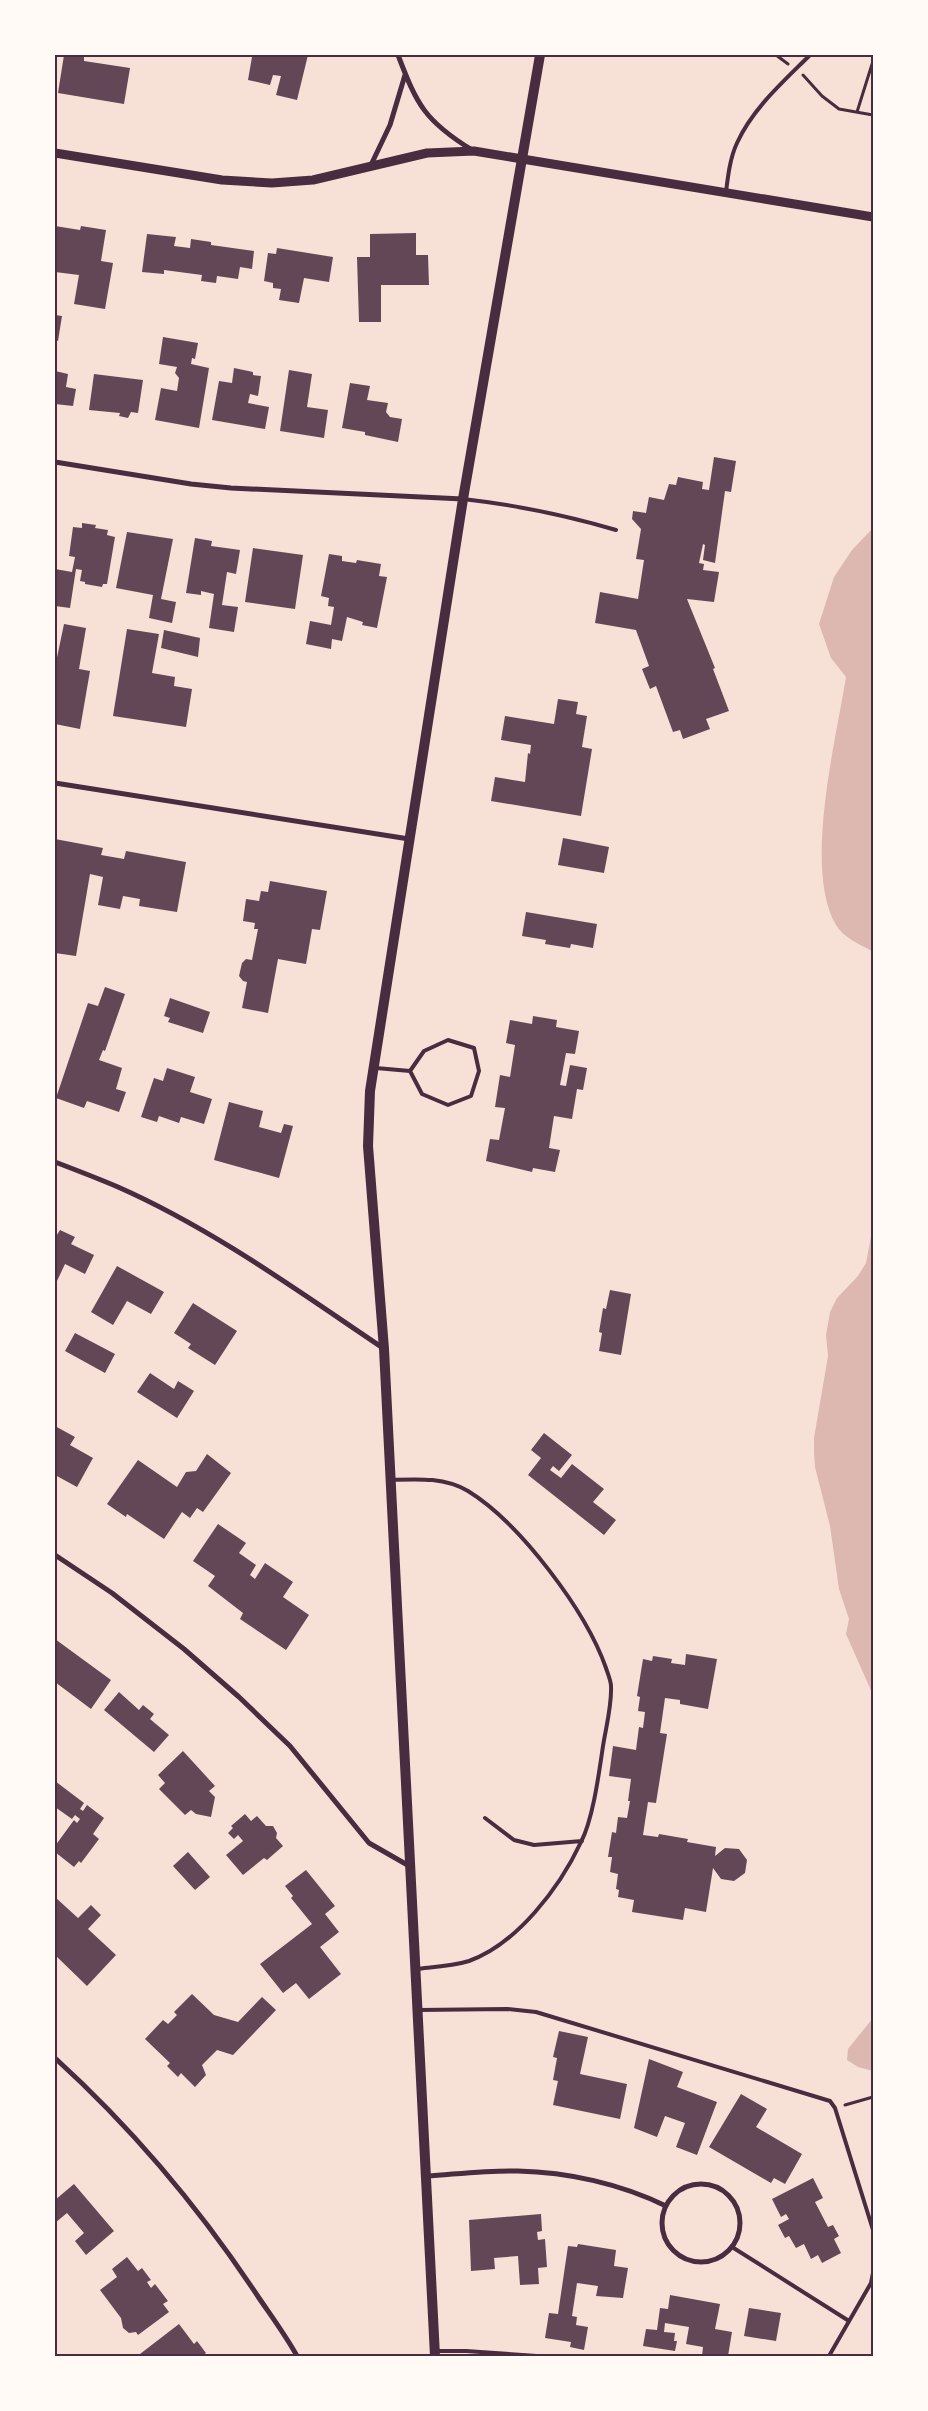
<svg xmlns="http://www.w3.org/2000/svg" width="928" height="2411" font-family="'Space Grotesk',sans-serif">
	<rect width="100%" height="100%" fill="#f7e1d7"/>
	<!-- water -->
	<path fill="#dcb8b0" d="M 873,528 L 873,952 C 861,944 844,939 836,925 C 803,869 836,740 846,677 L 831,658 L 819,624 L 834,577 L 852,550 Z
		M 873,1226 L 873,1695 L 846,1634 L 849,1619 L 839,1589 L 830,1526 L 815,1467 L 814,1452 L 814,1438 L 828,1356 L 826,1335 L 830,1312 L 837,1298 L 858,1276 L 866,1263 Z
		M 873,2018 L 873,2071 L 858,2067 L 847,2060 L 848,2049 Z"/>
	<!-- building -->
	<path fill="#644757" d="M 64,55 L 84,55 L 84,61 L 130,68 L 124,104 L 58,93 Z
		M 248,55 L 280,55 L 287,57 L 288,55 L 308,55 L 297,100 L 276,95 L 281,76 L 273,75 L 270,85 L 248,80 L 252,57 Z
		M 55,226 L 80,230 L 81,226 L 106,230 L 101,261 L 113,263 L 105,309 L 74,304 L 79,275 L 55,272 Z
		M 416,233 L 416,255 L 428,255 L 429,285 L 381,285 L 381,322 L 359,322 L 357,257 L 370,257 L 370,234 Z
		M 147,234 L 176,237 L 174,246 L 190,248 L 191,239 L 211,242 L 211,245 L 254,251 L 252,269 L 240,267 L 238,279 L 217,276 L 216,283 L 201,281 L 202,275 L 164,270 L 164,274 L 142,272 Z
		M 277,248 L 333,257 L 329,282 L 304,278 L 299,303 L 279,300 L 281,289 L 273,288 L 273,283 L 264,281 L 268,253 L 276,254 Z
		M 55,315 L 62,316 L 58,341 L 55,340 Z
		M 163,337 L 198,343 L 195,359 L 192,358 L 191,364 L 209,368 L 199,428 L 155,420 L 161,388 L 177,391 L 179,378 L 175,373 L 177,367 L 159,364 Z
		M 234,368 L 253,372 L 253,375 L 261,376 L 258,396 L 250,394 L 248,403 L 269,407 L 265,429 L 212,420 L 219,381 L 232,383 Z
		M 289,370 L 312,374 L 307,407 L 328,410 L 324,438 L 280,431 Z
		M 55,371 L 68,374 L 66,387 L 76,389 L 73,406 L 55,404 Z
		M 94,374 L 143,380 L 138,413 L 131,412 L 128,418 L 119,416 L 120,413 L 89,410 Z
		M 350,383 L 370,386 L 367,400 L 388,403 L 386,412 L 390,417 L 402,419 L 398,442 L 365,435 L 365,432 L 342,428 Z
		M 714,457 L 736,461 L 731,492 L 725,491 L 715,563 L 703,560 L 705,545 L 703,544 L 699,563 L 704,564 L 703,570 L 719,572 L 714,602 L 687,599 L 715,668 L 713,669 L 729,711 L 706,719 L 710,729 L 683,739 L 680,730 L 673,732 L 656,686 L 650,689 L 642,669 L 649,666 L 636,630 L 595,623 L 600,592 L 638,599 L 644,560 L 636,559 L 641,529 L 632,519 L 633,511 L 646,513 L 649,497 L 664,500 L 669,484 L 676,485 L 678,477 L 703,482 L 702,489 L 709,490 Z
		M 82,523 L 96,525 L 95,528 L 108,530 L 107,535 L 115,537 L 107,584 L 103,584 L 102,587 L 85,584 L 85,582 L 80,581 L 82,570 L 76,569 L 70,608 L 55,606 L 55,569 L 72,572 L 75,557 L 69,556 L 73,527 L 82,528 Z
		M 127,532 L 173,539 L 161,599 L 176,602 L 172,623 L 149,618 L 153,595 L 116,588 Z
		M 195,538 L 212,541 L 211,546 L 240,550 L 236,574 L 227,572 L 222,605 L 238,607 L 234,632 L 209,628 L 214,594 L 201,591 L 201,595 L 186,593 Z
		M 253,548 L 303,555 L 295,609 L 245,602 Z
		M 329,554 L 342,556 L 342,561 L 356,563 L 357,560 L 381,564 L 379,576 L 387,577 L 377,628 L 362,625 L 363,622 L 347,617 L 342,641 L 332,639 L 331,649 L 306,644 L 310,621 L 331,625 L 334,607 L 328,606 L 329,598 L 321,596 Z
		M 64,624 L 86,628 L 79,669 L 90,671 L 80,729 L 55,724 L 55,667 Z
		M 127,629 L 159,634 L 152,673 L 175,677 L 174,686 L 192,689 L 186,727 L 113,716 Z
		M 164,630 L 200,638 L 198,657 L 161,648 Z
		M 558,699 L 578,702 L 576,714 L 587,716 L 582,747 L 592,749 L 581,816 L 491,801 L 495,777 L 525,782 L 528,753 L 530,754 L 531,745 L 501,740 L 505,716 L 554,724 Z
		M 563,838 L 609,847 L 604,873 L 558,865 Z
		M 55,839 L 103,848 L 101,855 L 124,859 L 126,851 L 186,862 L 177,912 L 139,906 L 140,899 L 123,896 L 120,909 L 98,905 L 103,877 L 90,874 L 76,956 L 55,953 Z
		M 270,881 L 327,891 L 320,930 L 312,929 L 306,964 L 278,959 L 268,1013 L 242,1008 L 247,982 L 243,981 L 239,976 L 242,963 L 246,959 L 252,960 L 258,929 L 254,929 L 255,923 L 243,921 L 246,899 L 259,901 L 261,891 L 268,892 Z
		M 526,912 L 597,924 L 593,948 L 571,944 L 570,948 L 545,944 L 546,940 L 522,936 Z
		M 105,987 L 125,994 L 105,1051 L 103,1050 L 99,1060 L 122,1068 L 116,1089 L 126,1092 L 119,1112 L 87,1101 L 84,1108 L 56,1098 L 88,1003 L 98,1006 Z
		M 170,998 L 210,1012 L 203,1033 L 168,1022 L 170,1018 L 164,1016 Z
		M 533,1016 L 557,1020 L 556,1027 L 579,1031 L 575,1054 L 566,1053 L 560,1085 L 566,1086 L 570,1065 L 587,1068 L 583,1090 L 577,1089 L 572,1119 L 554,1116 L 549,1148 L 560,1150 L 555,1172 L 533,1168 L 532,1172 L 486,1161 L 490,1139 L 499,1140 L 505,1108 L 495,1107 L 500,1075 L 510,1077 L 515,1045 L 506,1043 L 510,1020 L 532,1024 Z
		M 167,1068 L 195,1077 L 190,1092 L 212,1099 L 204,1124 L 181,1117 L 179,1123 L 159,1116 L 157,1122 L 141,1117 L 154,1078 L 163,1081 Z
		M 229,1102 L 263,1111 L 259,1127 L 281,1133 L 284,1124 L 293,1126 L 279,1178 L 214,1160 Z
		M 60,1230 L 75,1237 L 71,1244 L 94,1255 L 85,1274 L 65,1264 L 57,1281 L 55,1238 Z
		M 117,1266 L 164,1292 L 151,1314 L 127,1301 L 113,1325 L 91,1312 Z
		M 610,1290 L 631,1294 L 621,1355 L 599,1351 L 602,1333 L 599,1332 L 603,1308 L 606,1309 Z
		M 193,1303 L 237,1331 L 215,1365 L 188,1348 L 191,1344 L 174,1333 Z
		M 75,1333 L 115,1354 L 105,1373 L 65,1351 Z
		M 150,1373 L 174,1389 L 178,1381 L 194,1391 L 177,1418 L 137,1392 Z
		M 55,1426 L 75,1437 L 70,1445 L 93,1458 L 77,1487 L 55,1475 Z
		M 544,1433 L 572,1455 L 559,1471 L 553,1466 L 550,1470 L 561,1478 L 572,1464 L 604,1489 L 593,1502 L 616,1520 L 604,1535 L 528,1475 L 541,1458 L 531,1450 Z
		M 207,1454 L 231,1473 L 203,1512 L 197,1508 L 190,1518 L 182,1512 L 164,1539 L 127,1514 L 126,1517 L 107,1504 L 138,1460 L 177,1487 L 186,1472 L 196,1471 Z
		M 218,1524 L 246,1543 L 239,1553 L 256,1565 L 250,1575 L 255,1579 L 265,1563 L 293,1582 L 283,1597 L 309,1615 L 286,1650 L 240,1619 L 243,1613 L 208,1586 L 215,1576 L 193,1561 Z
		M 55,1639 L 111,1680 L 91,1709 L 55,1682 Z
		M 686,1654 L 717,1659 L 708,1709 L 680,1704 L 680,1700 L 665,1698 L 660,1733 L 667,1734 L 656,1803 L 648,1802 L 643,1835 L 658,1837 L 659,1834 L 688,1839 L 687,1842 L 716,1847 L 715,1856 L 725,1848 L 739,1849 L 747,1860 L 745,1873 L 734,1881 L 721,1879 L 713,1868 L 706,1912 L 685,1908 L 683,1920 L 632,1912 L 634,1900 L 618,1897 L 619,1890 L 616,1889 L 618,1874 L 610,1872 L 612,1857 L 608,1857 L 612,1832 L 616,1833 L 618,1817 L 627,1818 L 630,1801 L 628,1801 L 631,1779 L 609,1776 L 613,1746 L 636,1750 L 639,1727 L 643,1728 L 645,1712 L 638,1711 L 640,1697 L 637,1696 L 643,1659 L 652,1661 L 653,1656 L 672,1659 L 671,1663 L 685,1665 Z
		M 119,1692 L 139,1710 L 143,1705 L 154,1714 L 150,1719 L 169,1735 L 154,1752 L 104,1710 Z
		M 183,1751 L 215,1786 L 209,1791 L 215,1797 L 211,1817 L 196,1814 L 191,1810 L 185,1815 L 159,1789 L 165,1783 L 158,1775 Z
		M 55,1781 L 84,1803 L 80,1809 L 83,1811 L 87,1805 L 104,1818 L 93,1834 L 99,1839 L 81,1863 L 79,1861 L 74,1867 L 55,1852 L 55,1846 L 74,1820 L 77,1823 L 80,1819 L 75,1815 L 72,1819 L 55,1807 Z
		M 245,1814 L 251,1821 L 257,1816 L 266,1826 L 273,1826 L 277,1833 L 276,1838 L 283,1846 L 267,1860 L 264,1858 L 243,1875 L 226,1855 L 243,1841 L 238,1835 L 234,1839 L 228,1833 L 233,1828 L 231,1826 Z
		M 188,1852 L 210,1877 L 195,1890 L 173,1866 Z
		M 306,1870 L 335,1906 L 325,1914 L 339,1932 L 320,1947 L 341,1974 L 309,1999 L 296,1983 L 283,1993 L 260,1964 L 312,1924 L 291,1898 L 293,1896 L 285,1886 Z
		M 55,1897 L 78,1918 L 91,1905 L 101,1915 L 88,1929 L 116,1955 L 87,1986 L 55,1955 Z
		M 192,1994 L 214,2015 L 238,2022 L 262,1997 L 276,2010 L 233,2055 L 217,2050 L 202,2065 L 206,2075 L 195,2087 L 181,2073 L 178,2077 L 167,2066 L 170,2063 L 145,2039 L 163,2020 L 168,2024 L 177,2015 L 174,2012 Z
		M 559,2031 L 588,2037 L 580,2074 L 627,2084 L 620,2119 L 553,2105 L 558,2081 L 553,2080 L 557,2058 L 553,2057 Z
		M 649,2059 L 683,2072 L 677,2087 L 717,2102 L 697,2155 L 676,2147 L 685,2123 L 665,2116 L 657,2137 L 634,2128 Z
		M 741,2094 L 767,2109 L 756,2127 L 802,2154 L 785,2184 L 774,2178 L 771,2183 L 709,2147 Z
		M 813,2178 L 823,2198 L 815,2202 L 828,2227 L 833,2225 L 839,2236 L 834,2239 L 841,2253 L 822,2263 L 818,2255 L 811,2259 L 804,2244 L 796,2248 L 789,2236 L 785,2238 L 778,2225 L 789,2219 L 786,2214 L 781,2217 L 772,2199 Z
		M 74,2184 L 114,2231 L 86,2255 L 75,2241 L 84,2233 L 67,2213 L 55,2223 L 55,2200 Z
		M 541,2214 L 542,2231 L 537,2232 L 538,2240 L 545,2239 L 547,2267 L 538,2268 L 539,2284 L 520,2285 L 518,2256 L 494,2258 L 495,2269 L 471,2271 L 469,2220 Z
		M 578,2244 L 616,2250 L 614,2266 L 628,2268 L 623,2298 L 596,2296 L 598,2286 L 577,2283 L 572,2316 L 577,2317 L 576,2325 L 588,2327 L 584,2350 L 570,2347 L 571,2342 L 545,2338 L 549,2313 L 558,2314 L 568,2246 L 577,2247 Z
		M 127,2257 L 138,2271 L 142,2268 L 151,2280 L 147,2282 L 151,2288 L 155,2284 L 168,2301 L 163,2304 L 169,2312 L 138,2335 L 136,2332 L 129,2333 L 123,2328 L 121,2318 L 100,2290 L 117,2277 L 112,2269 Z
		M 670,2295 L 720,2304 L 715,2329 L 732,2332 L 728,2356 L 702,2356 L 703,2347 L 686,2344 L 689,2327 L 665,2323 L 664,2332 L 675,2333 L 674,2341 L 677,2341 L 675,2351 L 643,2346 L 646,2329 L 657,2330 L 660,2308 L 668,2309 Z
		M 749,2308 L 781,2313 L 776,2341 L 744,2336 Z
		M 179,2324 L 194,2344 L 197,2341 L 206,2353 L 202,2356 L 141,2356 L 140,2354 Z"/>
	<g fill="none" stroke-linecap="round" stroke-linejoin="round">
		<!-- path -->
		<path stroke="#4a2c40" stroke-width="3" d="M 776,55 L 788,64
			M 803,75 L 822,96 L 839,109 L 873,115
			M 857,112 L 873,61
			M 845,2105 L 873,2097"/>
		<!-- service -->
		<path stroke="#4a2c40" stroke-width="4" d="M 726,192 C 728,176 730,158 737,143 C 753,108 783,82 810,55
			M 463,499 C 516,505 565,515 616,530
			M 376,1068 L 410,1071 L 424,1051 L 448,1040 L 474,1048 L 479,1071 L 471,1096 L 448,1105 L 422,1094 L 410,1071
			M 391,1480 C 417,1479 444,1477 468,1491 C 520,1523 586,1611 606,1668 C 608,1674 611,1681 611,1686 C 612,1705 606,1727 603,1746 C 599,1773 593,1819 581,1842 C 560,1887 517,1944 469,1961 C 452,1966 434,1967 417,1969
			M 485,1818 L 514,1840 L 534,1845 L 582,1841
			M 418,2010 L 507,2009 L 536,2012 L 830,2101 L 835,2108 L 873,2230
			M 732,2247 L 849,2321
			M 435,2351 L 466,2351 L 537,2356
			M 829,2356 L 871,2283 L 873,2273"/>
		<!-- minor -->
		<path stroke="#4a2c40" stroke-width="5" d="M 398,55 C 417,105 425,121 472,150
			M 370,167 L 390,125 L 405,75
			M 55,462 L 191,484 L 231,488 L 463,499
			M 55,783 L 409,839
			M 55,1162 C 76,1170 97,1178 118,1187 C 213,1229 298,1291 383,1348
			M 55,1555 L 112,1593 L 184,1649 L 239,1697 L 290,1746 L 369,1843 L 411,1867
			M 55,2058 C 133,2129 201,2210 259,2298 C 272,2317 286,2336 297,2356
			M 427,2176 C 457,2174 488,2170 518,2171 C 568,2172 621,2184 666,2206
			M662 2223a39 39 0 1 1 78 0a39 39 0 1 1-78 0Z"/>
		<!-- tertiary -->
		<path stroke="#4a2c40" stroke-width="9" d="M 55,153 L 222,180 L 272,183 L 313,180 L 427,153 L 474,151 L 873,217"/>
		<!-- secondary -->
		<path stroke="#4a2c40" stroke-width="10" d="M 435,2356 L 384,1349 L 368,1146 L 370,1091 L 463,499 L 540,55"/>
	</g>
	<!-- border -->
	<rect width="928" height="2411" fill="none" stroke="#fffaf5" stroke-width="112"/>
	<rect x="56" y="56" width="816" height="2299" fill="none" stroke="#4a2c40" stroke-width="2"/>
</svg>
